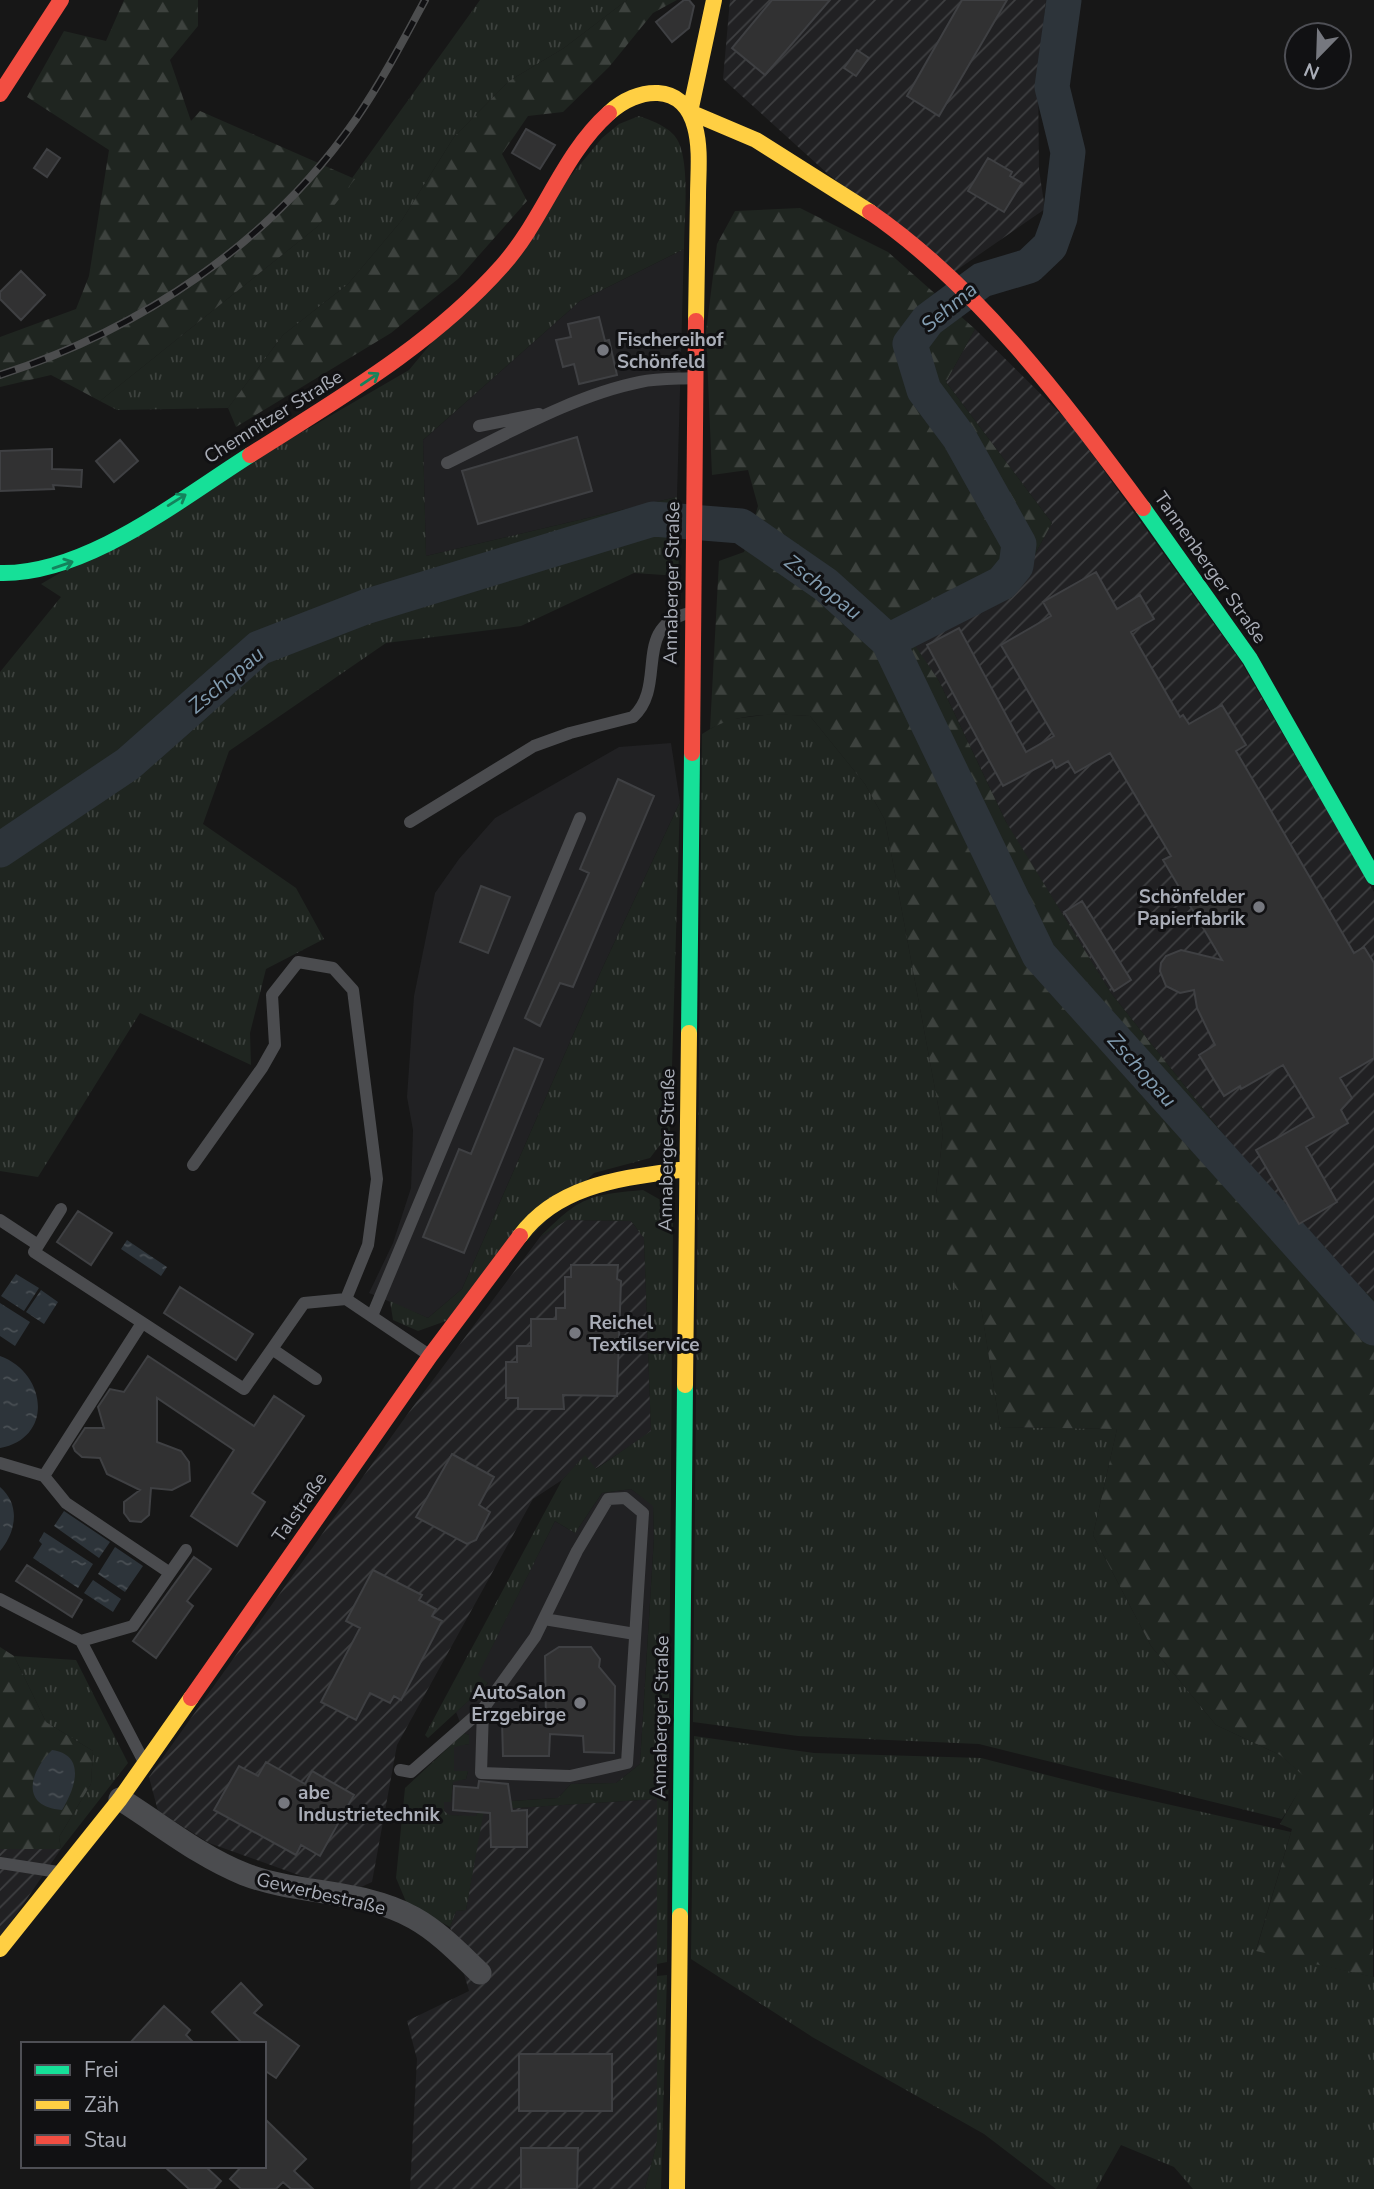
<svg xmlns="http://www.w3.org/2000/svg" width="1374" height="2189" font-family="'Nunito Sans',sans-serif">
	<defs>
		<pattern id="industrial-furrows" width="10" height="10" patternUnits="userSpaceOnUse" patternTransform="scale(1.75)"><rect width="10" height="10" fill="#212123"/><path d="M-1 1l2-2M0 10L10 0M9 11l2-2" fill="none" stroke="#3e3f41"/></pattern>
		<pattern id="grass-tufts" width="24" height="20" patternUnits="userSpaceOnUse" patternTransform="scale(1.75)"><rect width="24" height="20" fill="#1f2520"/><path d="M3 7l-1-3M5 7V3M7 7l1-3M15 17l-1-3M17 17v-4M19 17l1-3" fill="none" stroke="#3d423e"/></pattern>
		<pattern id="forest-firs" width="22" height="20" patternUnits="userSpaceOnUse" patternTransform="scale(1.75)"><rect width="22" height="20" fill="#1f2520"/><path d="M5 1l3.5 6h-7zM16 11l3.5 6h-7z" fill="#3d423e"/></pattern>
		<pattern id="water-ripples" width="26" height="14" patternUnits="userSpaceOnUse" patternTransform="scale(1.75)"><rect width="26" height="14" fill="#2d343a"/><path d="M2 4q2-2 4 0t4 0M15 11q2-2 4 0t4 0" fill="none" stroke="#494f54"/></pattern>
	</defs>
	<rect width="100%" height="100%" fill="#171717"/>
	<!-- built -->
	<path fill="#212123" d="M 684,249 L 677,497 L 426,556 L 423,440 L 580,301 Z
		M 671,743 L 680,802 L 602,969 L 462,1289 L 428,1318 L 369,1293 L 393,1243 L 411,1188 L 413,1130 L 407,1097 L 414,996 L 435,893 L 459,859 L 495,818 L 619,747 Z
		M 631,1489 L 653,1505 L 654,1538 L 640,1764 L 616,1783 L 571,1784 L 558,1798 L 481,1803 L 476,1817 L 448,1815 L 444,1811 L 444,1801 L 451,1801 L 453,1781 L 466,1779 L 468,1771 L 454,1771 L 454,1746 L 469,1744 L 469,1735 L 464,1733 L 456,1712 L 488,1683 L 477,1676 L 555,1521 L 575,1533 L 602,1493 Z"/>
	<!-- industrial -->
	<path fill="url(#industrial-furrows)" d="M 730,0 L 1046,0 L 1038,75 L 1039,170 L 1045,209 L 954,272 L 828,174 L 723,79 Z
		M 975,329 L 1069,422 L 1240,660 L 1374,892 L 1374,1300 L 1296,1226 L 1111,993 L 1008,826 L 939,681 L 913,644 L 1011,598 L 1052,523 L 946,382 Z
		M 566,1220 L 631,1221 L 644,1238 L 651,1432 L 595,1469 L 585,1456 L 562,1480 L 533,1499 L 397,1745 L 372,1882 L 359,1888 L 304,1877 L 209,1843 L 158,1811 L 149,1777 L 409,1412 L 540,1237 Z
		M 657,1799 L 657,2142 L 645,2189 L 410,2189 L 417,2059 L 407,2021 L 469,1991 L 450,1927 L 456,1911 L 466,1910 L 483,1810 Z
		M 0,1849 L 61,1849 L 0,1938 Z"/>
	<!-- grass -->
	<path fill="url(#grass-tufts)" d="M 480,0 L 627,0 L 564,48 L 509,81 L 454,137 L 402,220 L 348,284 L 283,335 L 228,408 L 117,410 L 100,401 L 317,227 Z
		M 639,116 C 653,121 673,128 679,143 C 690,169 684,221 684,249 L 580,301 L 423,440 L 426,556 L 677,497 L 679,576 L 634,573 L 521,626 L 386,643 L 229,751 L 203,824 L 296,888 L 324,939 L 266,969 L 250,1033 L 251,1065 L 140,1013 L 38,1177 L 0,1171 L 0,672 L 61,597 L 41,584 L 409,370 L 602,138 L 619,124 Z
		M 772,714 L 810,716 L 865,784 L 885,820 L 943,1132 L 935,1204 L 980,1300 L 1000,1427 L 1117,1429 L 1093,1535 L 1151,1646 L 1216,1725 L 1280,1755 L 1307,1778 L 1282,1819 L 979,1744 L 798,1736 L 693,1722 L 702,734 L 725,720 Z
		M 680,802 L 670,1132 L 650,1158 L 594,1173 L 446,1321 L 418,1331 L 393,1320 L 390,1301 L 428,1318 L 462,1289 L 602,969 Z
		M 643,1190 L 664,1202 L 673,1222 L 667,1962 L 657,1964 L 657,1799 L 484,1810 L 466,1910 L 456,1911 L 450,1927 L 407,1904 L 396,1878 L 405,1788 L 464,1733 L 469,1735 L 469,1744 L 454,1747 L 454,1771 L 468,1771 L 466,1779 L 453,1782 L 451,1802 L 444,1802 L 444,1811 L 449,1815 L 476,1816 L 481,1803 L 558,1798 L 571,1784 L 616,1783 L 640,1764 L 654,1538 L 653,1506 L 631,1489 L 602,1493 L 575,1533 L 555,1521 L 478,1675 L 488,1683 L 428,1738 L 425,1735 L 562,1480 L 585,1455 L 596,1469 L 651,1431 L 644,1238 L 631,1221 L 567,1220 L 540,1237 C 580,1197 588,1195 643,1190 Z
		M 14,1656 L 76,1660 L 128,1763 L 61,1849 L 59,1837 L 91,1784 L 93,1751 L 46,1722 Z
		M 694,1736 L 814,1753 L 981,1758 L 1109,1791 L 1291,1832 L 1256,1950 L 1374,1977 L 1374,2189 L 1193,2189 L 1174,2167 L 1121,2145 L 1096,2189 L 1056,2189 L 984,2134 L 814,2038 L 691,1959 Z
		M 667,1975 L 661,2189 L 645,2189 L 657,2142 L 657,1976 Z"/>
	<!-- forest -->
	<path fill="url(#forest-firs)" d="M 124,0 L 198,0 L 198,26 L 170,60 L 191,121 L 200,111 L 355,179 L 317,227 L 100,401 L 51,375 L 0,387 L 0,337 L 76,309 L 89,276 L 109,150 L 27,97 L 64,31 L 106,41 Z
		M 627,0 L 677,0 L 653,13 L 609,67 L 563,112 L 528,116 L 502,154 L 527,201 L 458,279 L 391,333 L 236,427 L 228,408 L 283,335 L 348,284 L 402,220 L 454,137 L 509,81 L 564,48 Z
		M 800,208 L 888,252 L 975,329 L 946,382 L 1052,523 L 1011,598 L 914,644 L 939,681 L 1006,822 L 1111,993 L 1296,1226 L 1374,1300 L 1373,1977 L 1256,1951 L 1292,1829 L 1280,1824 L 1306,1778 L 1280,1755 L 1216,1725 L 1151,1646 L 1093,1535 L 1117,1429 L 1000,1427 L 980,1301 L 955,1288 L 935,1204 L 943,1132 L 885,820 L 865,784 L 810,716 C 776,714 740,712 710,729 L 719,561 L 744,552 L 758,506 L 748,470 L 712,475 L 706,332 L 717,244 L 735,211 Z
		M 0,1647 L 14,1656 L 46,1722 L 93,1751 L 91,1784 L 59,1837 L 61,1849 L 0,1849 Z"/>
	<!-- water -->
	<path fill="url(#water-ripples)" d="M 127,1240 L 167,1267 L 161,1276 L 121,1249 Z
		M 16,1274 L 39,1288 L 24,1311 L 1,1296 Z
		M 41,1290 L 58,1302 L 44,1324 L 26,1312 Z
		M 0,1303 L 30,1322 L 15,1346 L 0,1336 Z
		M 0,1356 C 47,1373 54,1438 0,1448 Z
		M 0,1487 C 21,1505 16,1532 0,1551 Z
		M 64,1511 L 110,1542 L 99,1558 L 54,1526 Z
		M 44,1532 L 93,1564 L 78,1588 L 33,1558 L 42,1544 L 39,1541 Z
		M 115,1547 L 143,1566 L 125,1592 L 98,1574 Z
		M 93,1580 L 121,1599 L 113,1612 L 84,1593 Z
		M 52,1750 C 87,1755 75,1789 62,1810 C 20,1807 29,1772 52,1750 Z"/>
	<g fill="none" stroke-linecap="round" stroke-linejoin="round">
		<!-- river -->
		<path stroke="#2d343a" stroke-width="35" d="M 888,641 L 1002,583 L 1016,566 L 1019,544 L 959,437 L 924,390 L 910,344 L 928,320 L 982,280 L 1029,266 L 1050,246 L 1060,218 L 1068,152 L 1052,87 L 1064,0
			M 0,850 L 128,764 L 259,648 L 365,607 L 653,519 L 741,526 L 826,585 L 888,641 L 1039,955 L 1374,1328"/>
	</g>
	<!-- building -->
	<path fill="#313132" stroke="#3f4043" stroke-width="2" d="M 684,0 L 689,0 L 694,6 L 689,28 L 672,42 L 656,22 Z
		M 772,0 L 830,0 L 765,75 L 732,48 Z
		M 962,0 L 1007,0 L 939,116 L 907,96 Z
		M 857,50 L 869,58 L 856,76 L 844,68 Z
		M 526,129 L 555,145 L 540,169 L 512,153 Z
		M 47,149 L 60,158 L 47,177 L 34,168 Z
		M 988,158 L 1012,172 L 1010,176 L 1022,183 L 1004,212 L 968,191 Z
		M 21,271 L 45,295 L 21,320 L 0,299 L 0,292 Z
		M 599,317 L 605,341 L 609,340 L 617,375 L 579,384 L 574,364 L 563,367 L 556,340 L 571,337 L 568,324 Z
		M 577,437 L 592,491 L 478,524 L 462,471 Z
		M 120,440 L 138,461 L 114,482 L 96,461 Z
		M 52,449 L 52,469 L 82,470 L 81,487 L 53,485 L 54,489 L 0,491 L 0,451 Z
		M 1096,572 L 1117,609 L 1140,595 L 1154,619 L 1131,632 L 1180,717 L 1183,715 L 1189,724 L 1222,705 L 1246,745 L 1236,751 L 1354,953 L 1364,947 L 1374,963 L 1374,1058 L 1340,1078 L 1352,1098 L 1341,1110 L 1348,1123 L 1306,1147 L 1337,1202 L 1299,1224 L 1256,1150 L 1314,1117 L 1283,1065 L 1241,1089 L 1240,1086 L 1224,1096 L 1199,1055 L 1215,1045 L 1197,1008 L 1194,990 L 1180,993 L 1166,986 L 1160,971 L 1161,963 L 1166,956 L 1181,950 L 1222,960 L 1163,860 L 1171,856 L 1110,753 L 1075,773 L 1068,761 L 1056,768 L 1052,760 L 1003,786 L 927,645 L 959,628 L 1026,752 L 1054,736 L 1001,645 L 1051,616 L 1043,602 Z
		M 618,779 L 654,796 L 573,987 L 560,983 L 540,1026 L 525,1018 L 589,873 L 580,869 Z
		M 481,886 L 510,897 L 488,953 L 460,942 Z
		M 1082,901 L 1131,980 L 1114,991 L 1064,912 Z
		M 514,1048 L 543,1059 L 464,1253 L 423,1237 L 459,1149 L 471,1154 Z
		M 78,1211 L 112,1233 L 91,1265 L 57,1242 Z
		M 571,1265 L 618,1265 L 617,1279 L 621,1281 L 617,1396 L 563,1395 L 564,1409 L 518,1409 L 518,1398 L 506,1398 L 506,1362 L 517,1362 L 517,1346 L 531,1346 L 531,1319 L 556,1319 L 556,1308 L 565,1308 L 565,1277 L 571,1277 Z
		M 180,1287 L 253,1334 L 236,1360 L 164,1313 Z
		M 148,1356 L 254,1426 L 274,1396 L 304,1416 L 252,1493 L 265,1502 L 237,1546 L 191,1516 L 234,1450 L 157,1398 L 157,1442 L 181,1451 L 189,1462 L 190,1481 L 172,1490 L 151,1488 L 149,1515 L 141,1522 L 130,1521 L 124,1513 L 124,1502 L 140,1490 L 107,1474 L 100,1458 L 82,1457 L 75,1451 L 73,1446 L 85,1428 L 104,1428 L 98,1407 L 110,1389 L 124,1392 Z
		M 452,1454 L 494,1477 L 479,1505 L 490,1512 L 476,1540 L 467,1544 L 416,1517 Z
		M 194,1557 L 211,1569 L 187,1601 L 193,1606 L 156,1658 L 133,1641 Z
		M 27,1565 L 82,1600 L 72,1617 L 16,1581 Z
		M 373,1570 L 422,1595 L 419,1600 L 436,1609 L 432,1616 L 442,1621 L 401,1700 L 394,1696 L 390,1703 L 370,1693 L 356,1720 L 321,1702 L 360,1628 L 346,1621 Z
		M 559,1647 L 591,1647 L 600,1659 L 599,1667 L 615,1686 L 614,1753 L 584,1752 L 583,1736 L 550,1734 L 549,1756 L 503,1756 L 502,1721 L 546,1721 L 545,1656 Z
		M 266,1762 L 305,1784 L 312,1771 L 354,1795 L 320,1856 L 301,1845 L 296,1855 L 214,1810 L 239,1766 L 258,1776 Z
		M 479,1781 L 508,1784 L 512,1811 L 527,1810 L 527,1847 L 491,1847 L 490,1813 L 453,1810 L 454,1786 L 478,1788 Z
		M 241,1983 L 262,2005 L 254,2013 L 299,2046 L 276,2078 L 264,2070 L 264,2044 L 243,2044 L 212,2012 Z
		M 164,2006 L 190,2030 L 186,2035 L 195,2044 L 129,2044 Z
		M 519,2054 L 612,2054 L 612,2111 L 519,2111 Z
		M 264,2118 L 306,2159 L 294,2171 L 313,2189 L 291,2189 L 283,2182 L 276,2189 L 241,2189 L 230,2179 L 242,2166 L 264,2166 Z
		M 521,2148 L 578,2148 L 577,2189 L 521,2189 Z
		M 164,2166 L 205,2166 L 221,2181 L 214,2189 L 189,2189 Z"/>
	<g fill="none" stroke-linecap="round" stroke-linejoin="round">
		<!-- lane -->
		<path stroke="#4b4c4f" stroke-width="12" d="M 479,426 L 539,414
			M 447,463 C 507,434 575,395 640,382 C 658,378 677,379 694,378
			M 410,822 L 534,746 L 570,733 L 633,717 C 668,685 631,627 689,613
			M 193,1165 L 262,1068 L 275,1045 L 272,995 L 298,962 L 333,968 L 353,990 L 377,1179 L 368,1245 L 346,1299
			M 61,1209 L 34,1252 L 244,1389 L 304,1303 L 346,1299 L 429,1355
			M 0,1220 L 38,1245
			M 372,1316 L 580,818
			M 272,1349 L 316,1379
			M 0,1463 L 44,1476 L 66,1503 L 170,1573
			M 44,1476 L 142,1323
			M 0,1599 L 81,1641
			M 544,1619 L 635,1634
			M 143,1760 L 81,1641 L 133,1626 L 186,1550
			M 400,1770 L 411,1772 L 483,1709 L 481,1773 L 570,1776 L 627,1763 L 643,1513 L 625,1498 L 608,1499 L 577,1551 L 535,1637 L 483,1709
			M 0,1863 L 58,1872"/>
		<!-- street -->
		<path stroke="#4b4c4f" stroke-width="23" d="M 120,1799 C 160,1824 199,1856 244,1874 C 298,1895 362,1889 414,1918 C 439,1932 459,1953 480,1973"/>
		<!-- fast -->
		<path stroke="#16e098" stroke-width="16" d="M 1143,508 L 1250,659 L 1374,877
			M 0,573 C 86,575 179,500 250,455
			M 689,1033 L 692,753
			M 680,1916 L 685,1385"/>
		<!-- slow -->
		<path stroke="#ffcf43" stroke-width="16" d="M 714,0 L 690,112 L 756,140 L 870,212
			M 609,113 C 637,87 683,81 695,127 C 701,149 698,174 698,197 C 697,238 697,280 696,321
			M 520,1236 C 559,1183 626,1178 686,1169
			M 685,1385 L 689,1033
			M 0,1949 L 120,1799 L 191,1698
			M 677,2189 L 680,1916"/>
		<!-- jam -->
		<path stroke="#f24e42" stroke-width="16" d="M 0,94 L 61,0
			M 870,212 C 980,288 1064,402 1143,508
			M 250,455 C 338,399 432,345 502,266 C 544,219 562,155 609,113
			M 692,753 L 696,321
			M 191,1698 L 430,1356 L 520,1236"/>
		<!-- rail casing -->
		<g stroke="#4c4d4e" stroke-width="8">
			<path id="rail" d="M 0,375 C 142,329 270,243 356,119 C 382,81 403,41 425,0"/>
		</g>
		<!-- rail -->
		<use href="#rail" stroke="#111113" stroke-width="5" stroke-dasharray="16" stroke-linecap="butt"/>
	</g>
	<!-- one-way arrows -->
	<defs><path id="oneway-shaft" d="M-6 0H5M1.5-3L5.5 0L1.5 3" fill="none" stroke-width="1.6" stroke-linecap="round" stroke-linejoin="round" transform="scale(1.75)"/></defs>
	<g stroke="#14835c">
		<use href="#oneway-shaft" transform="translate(370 379) rotate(-34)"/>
		<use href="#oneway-shaft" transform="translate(177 500) rotate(-32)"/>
		<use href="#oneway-shaft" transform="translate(63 565) rotate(-19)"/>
	</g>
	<!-- markers -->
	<g fill="#76787f" stroke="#111113" stroke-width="2.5">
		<circle cx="603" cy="350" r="7"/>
		<circle cx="1259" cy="907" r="7"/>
		<circle cx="575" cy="1333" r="7"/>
		<circle cx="580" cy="1703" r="7"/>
		<circle cx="284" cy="1803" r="7"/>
	</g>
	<g text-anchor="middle" stroke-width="6" stroke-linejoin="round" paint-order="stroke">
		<!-- poi labels -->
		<g font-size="19" font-weight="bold" fill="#a9adb7" stroke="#111113" text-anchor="start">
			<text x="617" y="346">Fischereihof<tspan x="617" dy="22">Schönfeld</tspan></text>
			<text x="1245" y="903" text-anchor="end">Schönfelder<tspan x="1245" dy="22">Papierfabrik</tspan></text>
			<text x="589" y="1329">Reichel<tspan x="589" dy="22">Textilservice</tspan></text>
			<text x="566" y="1699" text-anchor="end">AutoSalon<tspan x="566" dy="22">Erzgebirge</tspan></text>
			<text x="298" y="1799">abe<tspan x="298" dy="22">Industrietechnik</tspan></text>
		</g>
		<!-- street labels -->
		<g font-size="19" fill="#a9adb7" stroke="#111113">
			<text transform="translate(273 416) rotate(-32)" y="7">Chemnitzer Straße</text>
			<text transform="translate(1211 567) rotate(55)" y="7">Tannenberger Straße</text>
			<text transform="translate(671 583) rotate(-89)" y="7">Annaberger Straße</text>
			<text transform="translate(666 1150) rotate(-89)" y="7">Annaberger Straße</text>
			<text transform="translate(299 1507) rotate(-55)" y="7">Talstraße</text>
			<text transform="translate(660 1717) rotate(-89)" y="7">Annaberger Straße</text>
			<text transform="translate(321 1893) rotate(13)" y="7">Gewerbestraße</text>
		</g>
		<!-- water labels -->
		<g font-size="21" font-style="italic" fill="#829cb0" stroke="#111113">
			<text transform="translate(949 307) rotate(-40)" y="7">Sehma</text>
			<text transform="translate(823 587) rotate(38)" y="7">Zschopau</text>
			<text transform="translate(226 680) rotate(-40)" y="7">Zschopau</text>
			<text transform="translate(1142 1070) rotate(48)" y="7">Zschopau</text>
		</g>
	</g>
	<!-- legend -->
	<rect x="21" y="2042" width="245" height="126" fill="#111113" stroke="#4e4f55" stroke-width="2"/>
	<rect x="35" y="2065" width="35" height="10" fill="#16e098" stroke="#4e4f55" stroke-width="2"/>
	<text x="84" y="2077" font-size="21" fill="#a9adb7">Frei</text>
	<rect x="35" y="2100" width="35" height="10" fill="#ffcf43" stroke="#4e4f55" stroke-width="2"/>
	<text x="84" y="2112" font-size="21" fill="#a9adb7">Zäh</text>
	<rect x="35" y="2135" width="35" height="10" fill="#f24e42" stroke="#4e4f55" stroke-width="2"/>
	<text x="84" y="2147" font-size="21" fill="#a9adb7">Stau</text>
	<!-- north arrow -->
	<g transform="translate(1318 56) rotate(203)"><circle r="33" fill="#111113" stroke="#4e4f55" stroke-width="2"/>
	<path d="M0-5L12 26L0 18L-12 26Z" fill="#76787f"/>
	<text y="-10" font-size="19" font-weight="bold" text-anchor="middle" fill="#a9adb7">N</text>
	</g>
</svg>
